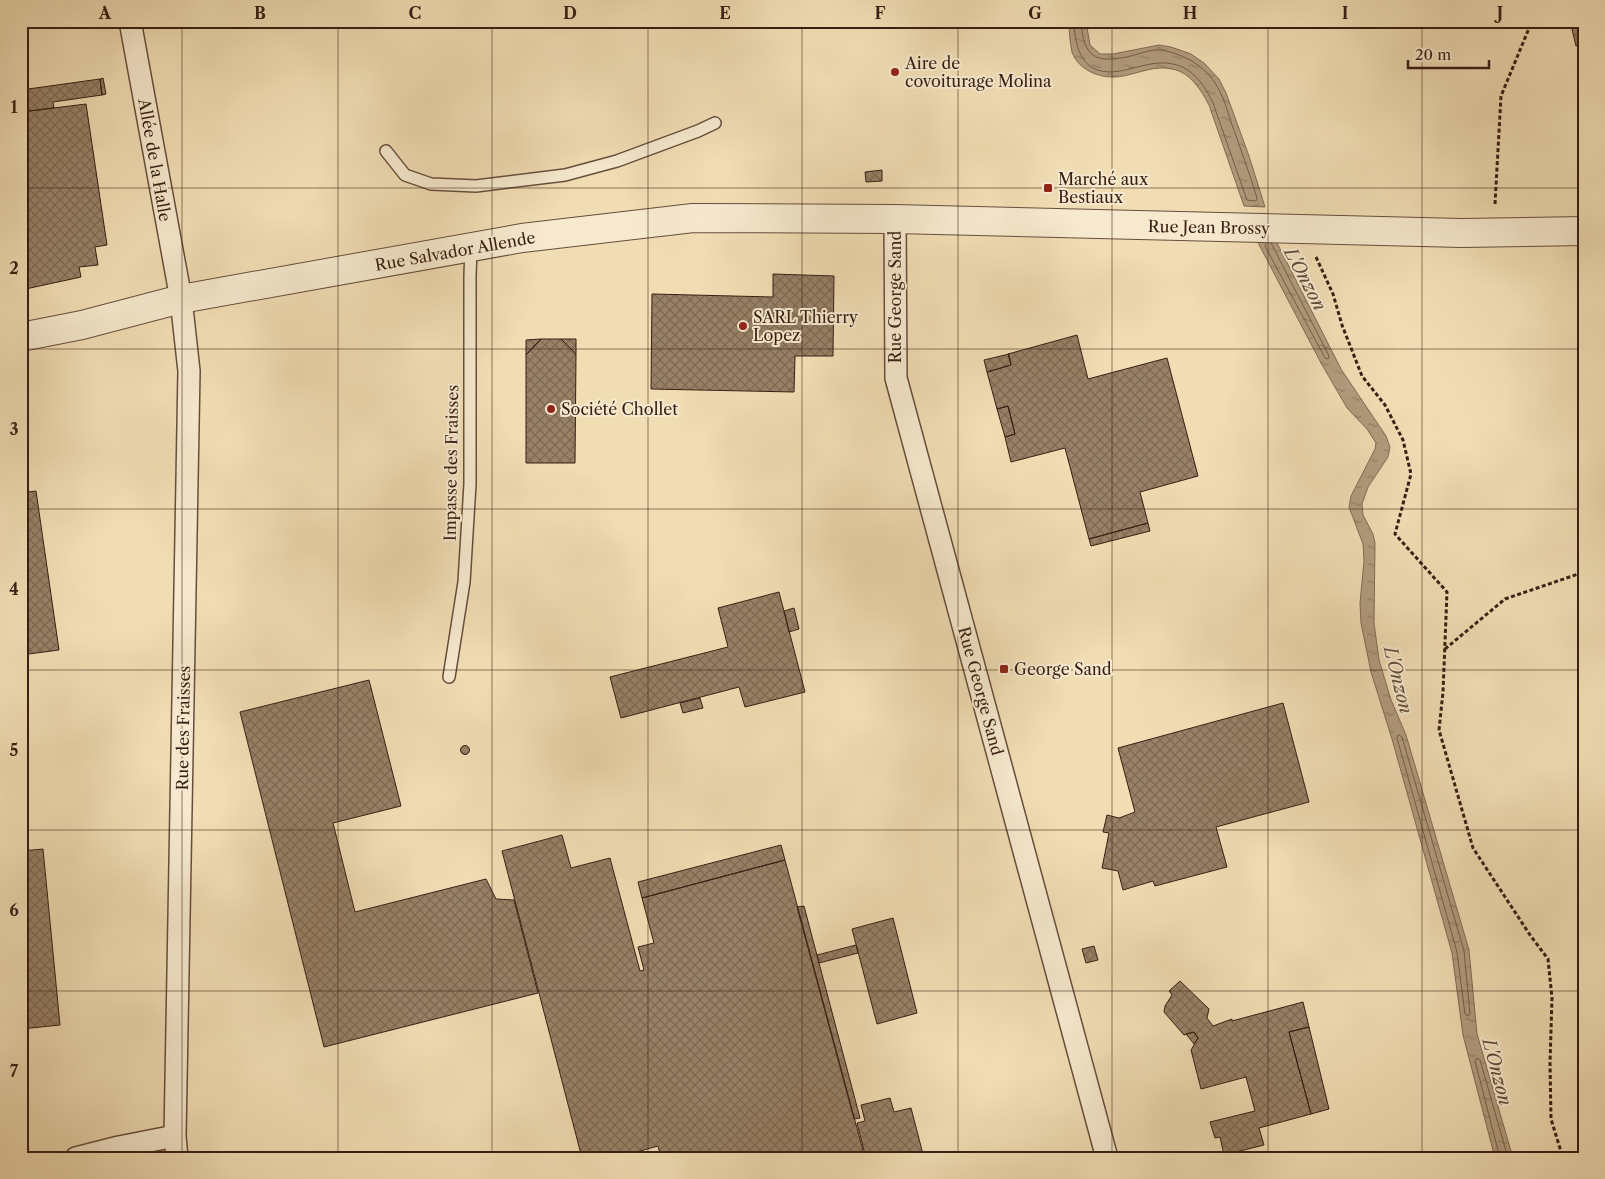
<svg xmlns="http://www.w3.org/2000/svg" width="1605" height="1179" font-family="'Libre Caslon Text',serif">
	<defs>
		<pattern id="water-ripples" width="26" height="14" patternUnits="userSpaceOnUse" patternTransform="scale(1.25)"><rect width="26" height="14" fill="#b29c7e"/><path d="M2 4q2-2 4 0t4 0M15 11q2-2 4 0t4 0" fill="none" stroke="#927f66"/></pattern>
		<pattern id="building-cross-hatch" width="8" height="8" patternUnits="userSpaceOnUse" patternTransform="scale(1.25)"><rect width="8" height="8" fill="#988167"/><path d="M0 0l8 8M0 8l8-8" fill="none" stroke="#7d6954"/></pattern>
	</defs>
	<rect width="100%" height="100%" fill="#f1ddb4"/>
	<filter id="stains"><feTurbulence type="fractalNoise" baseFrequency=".004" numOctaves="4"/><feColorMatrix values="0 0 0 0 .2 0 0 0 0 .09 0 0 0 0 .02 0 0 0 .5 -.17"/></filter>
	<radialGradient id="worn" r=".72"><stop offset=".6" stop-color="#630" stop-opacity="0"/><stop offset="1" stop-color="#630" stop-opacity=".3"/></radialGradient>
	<!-- water -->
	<path fill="url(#water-ripples)" stroke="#816a54" d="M 1069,21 L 1086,21 L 1090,45 L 1100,54 L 1113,54 L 1159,45 L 1171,47 L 1191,54 L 1204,63 L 1219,79 L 1226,93 L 1249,156 L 1265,207 L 1244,206 L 1209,105 C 1201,90 1190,72 1172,69 C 1156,65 1139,73 1123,76 C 1104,80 1079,72 1072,52 C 1070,43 1069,30 1069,21 Z
		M 1255,237 L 1274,237 L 1341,369 L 1386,436 L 1390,447 L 1388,457 L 1368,487 L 1362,504 L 1363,515 L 1373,534 L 1375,543 L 1374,623 L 1379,660 L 1391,700 L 1406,735 L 1469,950 L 1477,1034 L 1513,1158 L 1495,1158 L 1463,1035 L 1452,953 L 1392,739 L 1371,672 L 1361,623 L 1360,603 L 1364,561 L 1363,544 L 1349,507 L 1351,496 L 1375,449 L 1376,443 L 1367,429 L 1347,408 L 1321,363 Z"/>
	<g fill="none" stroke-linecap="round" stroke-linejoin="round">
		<!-- shore -->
		<path stroke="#755d49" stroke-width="1" d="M 1074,21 C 1075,52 1084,77 1120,71 C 1138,68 1155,60 1173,64 C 1193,68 1205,86 1213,103 L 1247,200 L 1256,201 L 1257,198 C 1249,172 1240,147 1231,122 C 1227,109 1223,95 1215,83 C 1209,73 1197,63 1186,58 C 1177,54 1167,50 1157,50 C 1148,50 1139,54 1131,56 C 1096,64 1083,58 1081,21
			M 1266,243 L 1265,246 L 1325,358 L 1328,359 L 1329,356 L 1325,348 L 1271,243
			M 1399,735 L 1402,737 L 1464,951 L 1470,1014 L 1468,1016 L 1465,1014 L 1457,952 L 1397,738 Z
			M 1500,1158 L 1475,1061 L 1477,1058 L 1480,1060 L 1508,1158"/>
	</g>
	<!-- building -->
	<path fill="url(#building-cross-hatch)" stroke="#381e14" d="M 1570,21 L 1584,21 L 1584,44 L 1576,46 Z
		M 21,42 L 28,86 L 21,87 Z
		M 103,78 L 106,94 L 102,95 L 100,79 Z
		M 100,79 L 102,95 L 53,102 L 54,108 L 21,112 L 21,90 Z
		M 86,104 L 107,245 L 95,247 L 98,265 L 79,267 L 81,277 L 21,290 L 21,112 Z
		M 882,170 L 882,181 L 866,182 L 865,172 Z
		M 773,274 L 834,276 L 833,356 L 795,356 L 794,392 L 651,389 L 652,294 L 773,297 Z
		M 1077,335 L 1088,379 L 1167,358 L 1198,476 L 1140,492 L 1148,523 L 1089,539 L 1065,448 L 1011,462 L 1005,437 L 1015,434 L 1008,406 L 997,409 L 987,372 L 1011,365 L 1008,354 Z
		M 541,339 L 526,355 L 526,340 Z
		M 541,339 L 561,339 L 576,354 L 575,463 L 526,463 L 526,355 Z
		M 561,339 L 576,339 L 576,354 Z
		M 1009,354 L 1011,365 L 987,372 L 984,360 Z
		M 1008,406 L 1015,434 L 1005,437 L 997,409 Z
		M 36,491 L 59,650 L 21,655 L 21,493 Z
		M 1148,523 L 1150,531 L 1091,546 L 1089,539 Z
		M 779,592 L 805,692 L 745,707 L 739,687 L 621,718 L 610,677 L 728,647 L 718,608 Z
		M 794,608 L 799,629 L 789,632 L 784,611 Z
		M 369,680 L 401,806 L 333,823 L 355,912 L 486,879 L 496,899 L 514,900 L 538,993 L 324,1047 L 240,712 Z
		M 700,698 L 703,708 L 683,713 L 680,703 Z
		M 1283,703 L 1309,802 L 1216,827 L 1227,867 L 1155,886 L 1153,881 L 1123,890 L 1118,871 L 1102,868 L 1109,833 L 1103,832 L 1107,815 L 1119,818 L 1135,812 L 1118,748 Z
		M460.5 750a4.5 4.5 0 1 1 9 0a4.5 4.5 0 1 1-9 0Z
		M 562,835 L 571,868 L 610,858 L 640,971 L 644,970 L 638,947 L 654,943 L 642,898 L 785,860 L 865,1158 L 661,1158 L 658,1146 L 615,1158 L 582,1158 L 502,851 Z
		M 781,845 L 785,860 L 642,898 L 638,882 Z
		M 43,849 L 60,1025 L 21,1029 L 21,851 Z
		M 804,906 L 819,963 L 860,1118 L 854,1119 L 797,907 Z
		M 893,918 L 917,1013 L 877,1024 L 852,929 Z
		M 856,945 L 858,953 L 819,963 L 817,955 Z
		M 1094,946 L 1098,960 L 1086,963 L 1082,949 Z
		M 1180,981 L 1209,1009 L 1207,1018 L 1213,1026 L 1232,1019 L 1232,1021 L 1303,1002 L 1309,1027 L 1289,1032 L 1311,1114 L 1259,1128 L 1264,1145 L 1224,1155 L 1220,1137 L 1215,1138 L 1210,1122 L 1255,1111 L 1246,1077 L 1201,1089 L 1191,1050 L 1198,1038 L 1194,1032 L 1184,1035 L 1164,1012 L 1165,1006 L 1172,995 L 1169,991 Z
		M 1309,1027 L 1329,1109 L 1311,1114 L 1289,1032 Z
		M 1194,1032 L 1198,1038 L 1194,1044 L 1186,1034 Z
		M 890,1098 L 894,1112 L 911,1108 L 924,1158 L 866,1158 L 857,1123 L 865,1121 L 861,1105 Z"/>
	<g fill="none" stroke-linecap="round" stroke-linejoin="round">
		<!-- service casing -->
		<g stroke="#664e3c" stroke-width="14">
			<path id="service" d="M 386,151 L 405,175 L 431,184 L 476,186 L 565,175 L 617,161 L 698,131 L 715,123
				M 449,677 L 464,582 L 470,484 L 470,276 L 471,248"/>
		</g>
		<!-- minor casing -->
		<g stroke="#664e3c" stroke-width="24">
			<path id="minor" d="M 130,21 L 181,299 L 189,371 L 175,1136 L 177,1158
				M 895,219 L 896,378 L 1107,1158
				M 76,1158 L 119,1147 L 175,1136"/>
		</g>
		<!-- tertiary casing -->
		<g stroke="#664e3c" stroke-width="30">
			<path id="tertiary" d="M 21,337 L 82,325 L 181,299 L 522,238 L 693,218 L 895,219 L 1462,233 L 1584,231"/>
		</g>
		<!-- path -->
		<path stroke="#381e14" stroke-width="3" stroke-dasharray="4 2.5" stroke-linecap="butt" d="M 1495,204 L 1501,96 L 1532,21
			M 1316,257 L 1333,294 L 1342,325 L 1362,376 L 1385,405 L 1403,440 L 1411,474 L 1395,534 L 1447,592 L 1443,692 L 1439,730 L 1473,848 L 1530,935 L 1548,959 L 1552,998 L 1550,1063 L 1551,1119 L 1563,1158
			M 1445,649 L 1505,599 L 1584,572"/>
		<!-- service -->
		<use href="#service" stroke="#f6e9ce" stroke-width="11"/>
		<!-- minor -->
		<use href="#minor" stroke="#f6e9ce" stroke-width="21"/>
		<!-- tertiary -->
		<use href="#tertiary" stroke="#f6e9ce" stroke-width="28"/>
	</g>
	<!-- grid -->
	<path fill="none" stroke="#381e14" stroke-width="1" stroke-opacity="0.55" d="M 182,21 L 182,1158M 338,21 L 338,1158M 492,21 L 492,1158M 648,21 L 648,1158M 802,21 L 802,1158M 958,21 L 958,1158M 1112,21 L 1112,1158M 1268,21 L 1268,1158M 1422,21 L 1422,1158M 21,188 L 1584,188M 21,349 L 1584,349M 21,509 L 1584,509M 21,670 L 1584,670M 21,830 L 1584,830M 21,991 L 1584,991"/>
	<!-- markers -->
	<g fill="#8f2418" stroke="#f6e9ce" stroke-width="2">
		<circle cx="895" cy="72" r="5"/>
		<rect x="1043" y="183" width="10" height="10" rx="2.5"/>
		<circle cx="743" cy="326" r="5"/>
		<circle cx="551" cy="409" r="5"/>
		<rect x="999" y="664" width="10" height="10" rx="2.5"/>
	</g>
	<g text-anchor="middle" stroke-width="4" stroke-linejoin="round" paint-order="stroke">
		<!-- poi labels -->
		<g font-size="16" fill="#381e14" stroke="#f6e9ce" text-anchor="start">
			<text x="905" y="69">Aire de<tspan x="905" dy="18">covoiturage Molina</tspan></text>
			<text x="1058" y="185">Marché aux<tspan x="1058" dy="18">Bestiaux</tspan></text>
			<text x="753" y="323">SARL Thierry<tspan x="753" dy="18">Lopez</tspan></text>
			<text x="561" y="415">Société Chollet</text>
			<text x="1014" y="675">George Sand</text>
		</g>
		<!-- street labels -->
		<g font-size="16" fill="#381e14" stroke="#f6e9ce">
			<text transform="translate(155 160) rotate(80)" y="6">Allée de la Halle</text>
			<text transform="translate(1209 227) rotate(1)" y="6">Rue Jean Brossy</text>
			<text transform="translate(455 251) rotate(-10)" y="6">Rue Salvador Allende</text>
			<text transform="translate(895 297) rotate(-90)" y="6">Rue George Sand</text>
			<text transform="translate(451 463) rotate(-89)" y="6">Impasse des Fraisses</text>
			<text transform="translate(981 691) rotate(75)" y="6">Rue George Sand</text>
			<text transform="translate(183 728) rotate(-89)" y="6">Rue des Fraisses</text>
		</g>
		<!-- water labels -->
		<g font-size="18" font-style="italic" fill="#634a39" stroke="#f6e9ce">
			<text transform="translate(1305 279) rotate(62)" y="6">L'Onzon</text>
			<text transform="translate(1398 680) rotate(76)" y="6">L'Onzon</text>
			<text transform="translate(1497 1072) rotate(75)" y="6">L'Onzon</text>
		</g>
	</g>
	<!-- margin -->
	<rect width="1605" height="1179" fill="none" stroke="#f1ddb4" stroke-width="55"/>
	<!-- scale -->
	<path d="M1408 60v8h81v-8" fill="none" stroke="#381e14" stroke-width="2.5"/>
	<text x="1415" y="60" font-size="15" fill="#381e14" stroke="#f6e9ce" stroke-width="4" paint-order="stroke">20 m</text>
	<rect x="28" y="28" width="1550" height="1124" fill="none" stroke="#381e14" stroke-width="2"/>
	<g font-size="16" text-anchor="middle" font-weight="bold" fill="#381e14">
		<text x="105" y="19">A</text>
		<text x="260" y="19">B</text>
		<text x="415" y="19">C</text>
		<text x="570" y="19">D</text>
		<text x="725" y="19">E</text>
		<text x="880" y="19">F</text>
		<text x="1035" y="19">G</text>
		<text x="1190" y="19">H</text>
		<text x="1345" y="19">I</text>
		<text x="1500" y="19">J</text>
		<text x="14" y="113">1</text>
		<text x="14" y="274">2</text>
		<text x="14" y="435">3</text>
		<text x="14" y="595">4</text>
		<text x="14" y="756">5</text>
		<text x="14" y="916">6</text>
		<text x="14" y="1077">7</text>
	</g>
	<rect width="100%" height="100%" filter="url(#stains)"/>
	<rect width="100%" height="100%" fill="url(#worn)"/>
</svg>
